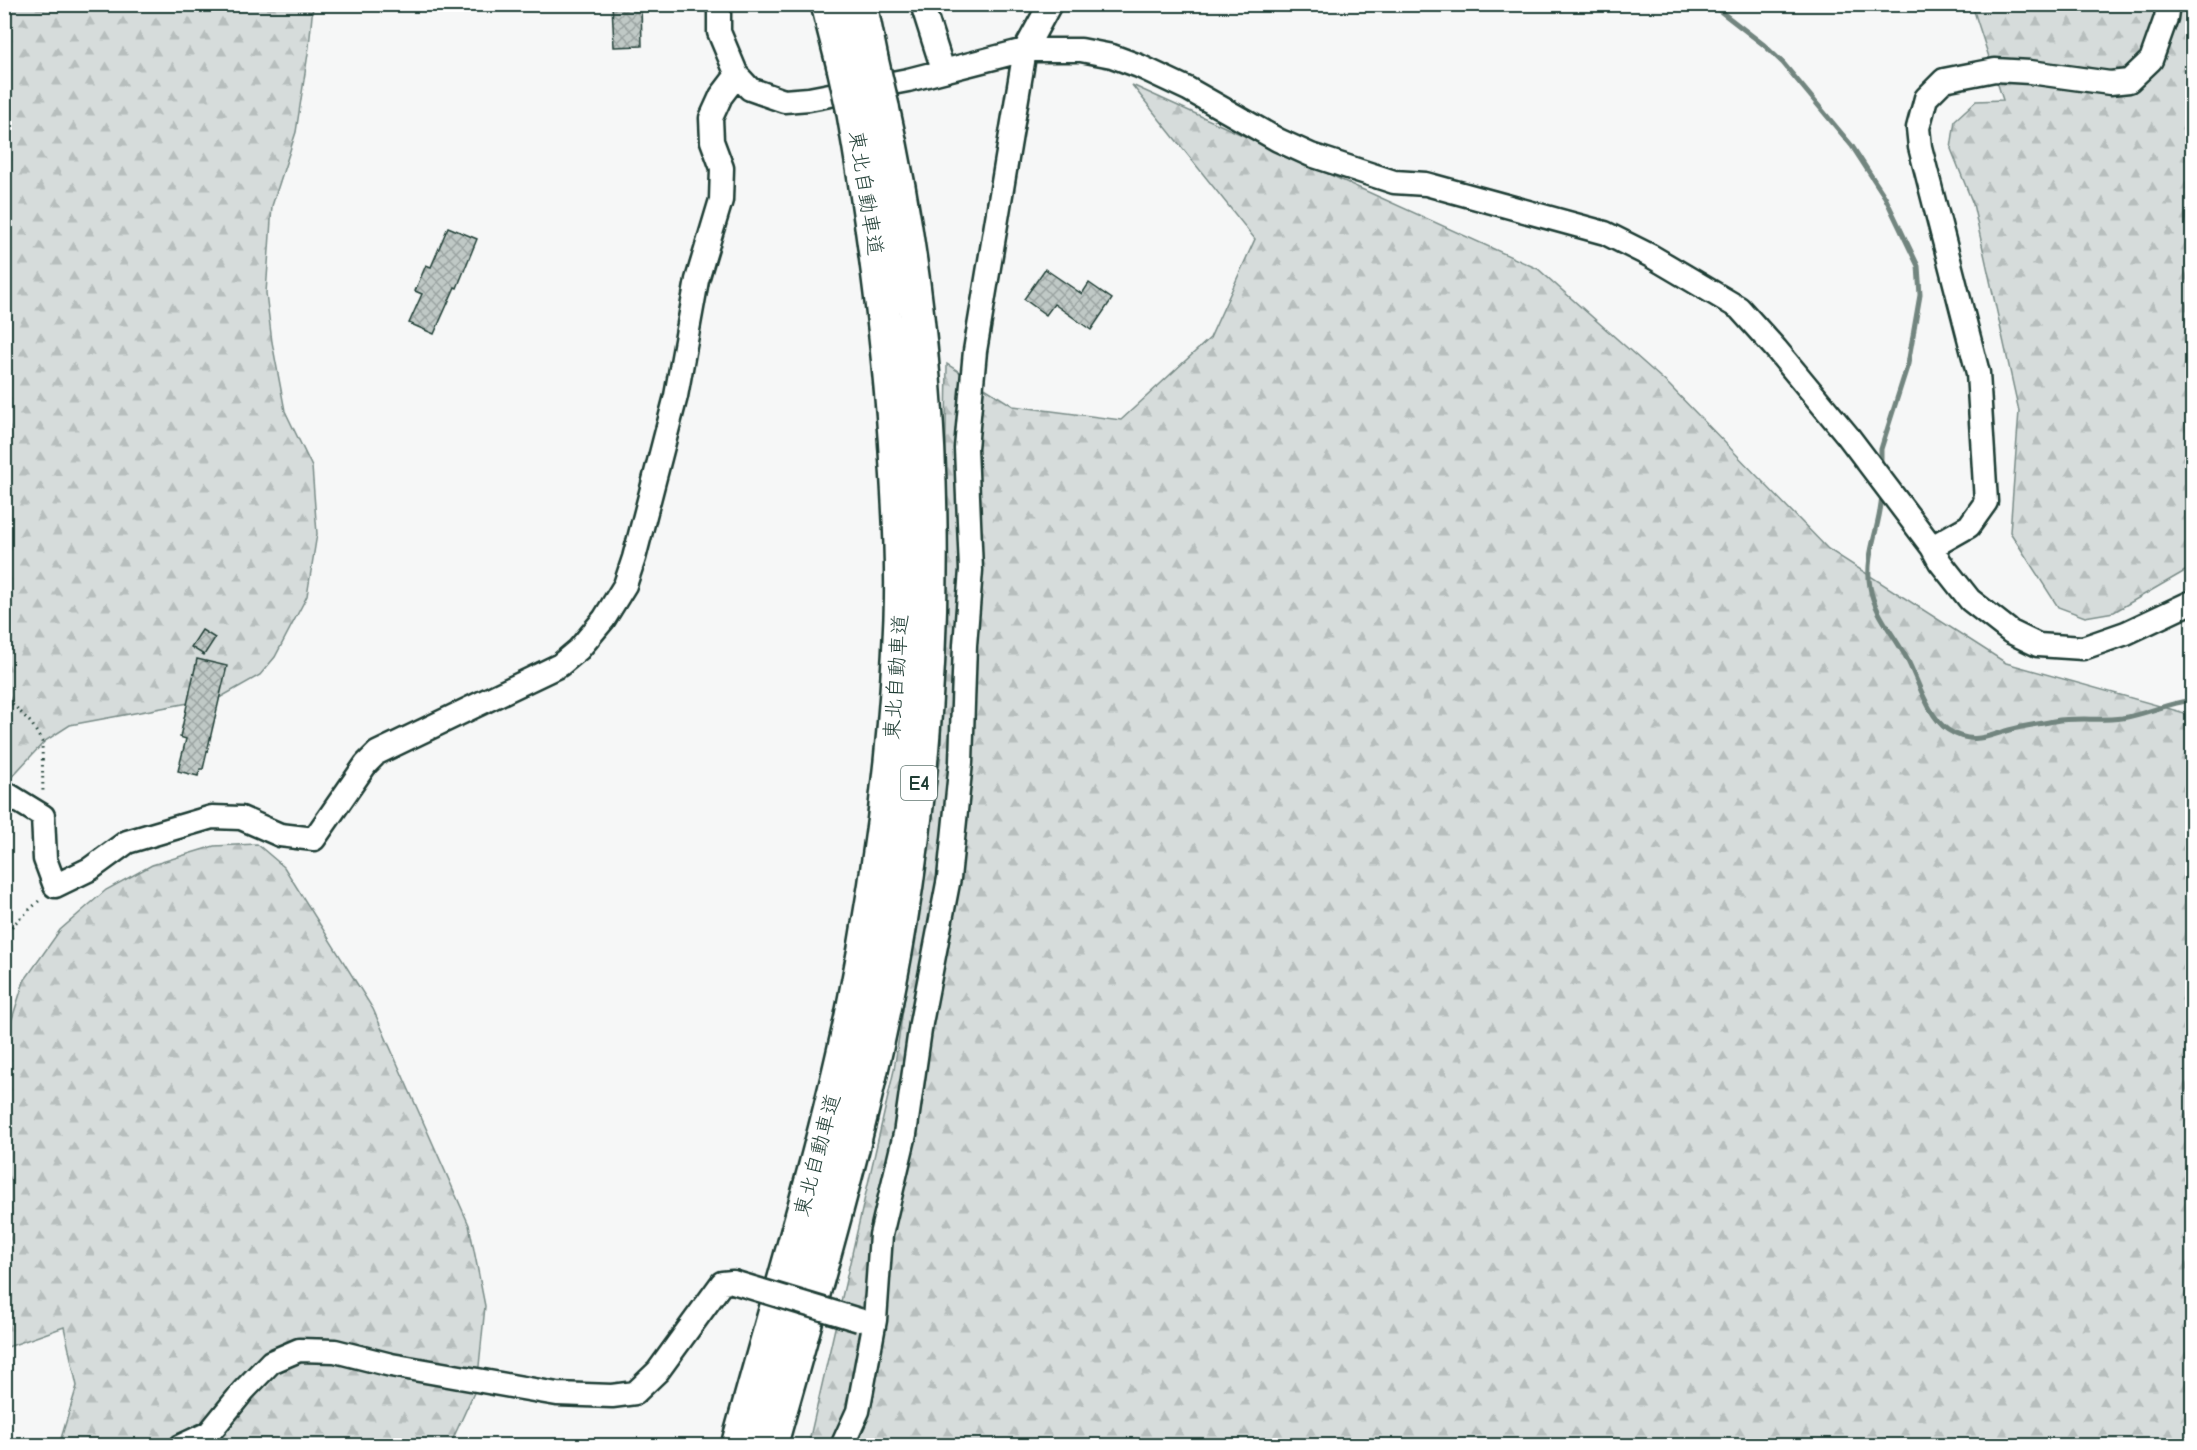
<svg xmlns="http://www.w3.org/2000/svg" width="2197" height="1450" font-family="'Comic Neue','Klee One',sans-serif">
	<defs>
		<pattern id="forest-firs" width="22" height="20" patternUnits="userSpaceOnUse" patternTransform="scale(1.5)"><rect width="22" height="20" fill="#d6dcdb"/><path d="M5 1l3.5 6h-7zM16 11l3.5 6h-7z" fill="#b7bebd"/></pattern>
		<pattern id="building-cross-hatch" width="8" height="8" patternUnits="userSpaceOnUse" patternTransform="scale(1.5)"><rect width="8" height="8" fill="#c0c9c6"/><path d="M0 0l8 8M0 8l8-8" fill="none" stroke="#9ba4a2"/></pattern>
	</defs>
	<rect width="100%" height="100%" fill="#f6f7f7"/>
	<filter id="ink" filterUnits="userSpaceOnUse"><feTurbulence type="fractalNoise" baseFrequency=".0167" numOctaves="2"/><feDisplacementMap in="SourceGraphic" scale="12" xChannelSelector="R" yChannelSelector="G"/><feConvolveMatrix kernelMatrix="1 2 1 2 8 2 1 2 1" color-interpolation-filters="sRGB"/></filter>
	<g filter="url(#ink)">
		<!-- forest -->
		<path fill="url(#forest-firs)" stroke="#7a8c88" stroke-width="1.5" d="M 5,5 L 313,5 L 309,47 L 296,132 L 272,206 L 266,293 L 272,342 L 285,411 L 312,467 L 317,534 L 307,596 L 275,657 L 260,675 L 221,697 L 70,725 L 45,741 L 5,784 Z
			M 1972,5 L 2192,5 L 2192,567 L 2114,612 L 2085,617 L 2058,607 L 2010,532 L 2019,411 L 1973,204 L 1951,149 L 1955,120 L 1976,101 L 2003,100 Z
			M 1132,85 L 1538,269 L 1669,385 L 1828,549 L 2006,663 L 2192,715 L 2192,1445 L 808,1446 L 894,1070 L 941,754 L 947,364 L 1013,406 L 1121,420 L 1210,338 L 1255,239 Z
			M 257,844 L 284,867 L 373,1009 L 469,1225 L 485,1306 L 477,1386 L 450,1445 L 59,1445 L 77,1386 L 64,1327 L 5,1348 L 5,1063 L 11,1022 L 24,981 L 60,930 L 106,890 L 152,865 L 214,846 Z"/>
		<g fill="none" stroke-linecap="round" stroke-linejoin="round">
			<!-- stream -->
			<path stroke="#72857f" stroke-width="5" d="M 1711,4 L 1764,45 L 1783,63 L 1852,146 L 1885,197 L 1918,266 L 1920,295 L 1908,364 L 1881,449 L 1881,468
				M 1882,492 C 1882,524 1864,553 1870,587 C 1874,613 1895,636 1907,659 C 1918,680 1928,717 1948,730 C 1971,745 1986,737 2009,730 C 2023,726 2039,724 2054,721 C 2076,717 2099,721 2122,718 C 2146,714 2168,703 2192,700"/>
		</g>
		<!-- building -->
		<path fill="url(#building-cross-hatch)" stroke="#1f3d34" stroke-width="1.5" d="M 612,4 L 641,4 L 642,46 L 614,47 Z
			M 448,227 L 477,239 L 457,288 L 455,287 L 434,334 L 409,323 L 422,294 L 415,291 L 426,265 L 431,267 Z
			M 1045,269 L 1082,294 L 1089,283 L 1112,299 L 1091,330 L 1054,304 L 1046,315 L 1024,299 Z
			M 202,630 L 215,638 L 204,655 L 191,647 Z
			M 197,659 L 227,666 L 203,769 L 200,769 L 198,776 L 178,771 L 186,739 L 180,737 Z"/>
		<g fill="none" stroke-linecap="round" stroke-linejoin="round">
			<!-- minor casing -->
			<g stroke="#1f3d34" stroke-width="27">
				<path id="minor" d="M 719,4 L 719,32 L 737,75 L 750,89 L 784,101 L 809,99 L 908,80 L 1025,50 L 1081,50 L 1112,56 L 1139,66 L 1188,89 L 1278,140 L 1311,155 L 1394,182 L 1426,184 L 1605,233 L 1651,256 L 1739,308 L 1776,349 L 1848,436 L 1932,547 L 1940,562 L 1970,600 L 2011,632 L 2038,645 L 2083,648 L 2126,633 L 2192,602
					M 922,4 L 943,70
					M 1932,547 L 1969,526 L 1986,502 L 1978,373 L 1920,147 L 1918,128 L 1926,98 L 1944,80 L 1995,70 L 2030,72 L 2110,83 L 2129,81 L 2151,60 L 2166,18 L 2168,4
					M 4,792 L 43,816 L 45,859 L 55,886 L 90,869 L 127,842 L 212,817 L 241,818 L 280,835 L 314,839 L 366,764 L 377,753 L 560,665 L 579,649 L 604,619 L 625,585 L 634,558 L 676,396 L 697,280 L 721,200 L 722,168 L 712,141 L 711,118 L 721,96 L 737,75
					M 181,1446 L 209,1433 L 244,1390 L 271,1362 L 299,1350 L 335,1351 L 391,1365 L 557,1394 L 612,1396 L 635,1393 L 658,1371 L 722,1283 L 733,1282
					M 842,1446 L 858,1411 L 875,1320 L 881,1235 L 905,1134 L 921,1023 L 949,878 L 961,762 L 965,645 L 971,570 L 966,448 L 975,351 L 1025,50 L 1050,4"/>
			</g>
			<!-- highway casing -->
			<g stroke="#1f3d34" stroke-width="38">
				<path id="highway" d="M 828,4 L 844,67
					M 860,4 L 871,59
					M 738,1446 C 777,1303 821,1161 852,1016 C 879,885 896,750 901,617 C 903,567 900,516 897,467 C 890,346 874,227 853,108
					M 770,1446 C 818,1275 870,1104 899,929 C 944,657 942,376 882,107"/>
			</g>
			<!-- path -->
			<path stroke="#1f3d34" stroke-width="3" stroke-dasharray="1.5 4.5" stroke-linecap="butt" d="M 4,695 L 32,724 L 42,742 L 43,794
				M 4,936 L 13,925 L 41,899"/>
			<!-- minor -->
			<use href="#minor" stroke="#fff" stroke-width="22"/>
			<!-- highway -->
			<use href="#highway" stroke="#fff" stroke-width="33"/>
			<!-- minor-bridge casing -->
			<g stroke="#1f3d34" stroke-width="27" stroke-linecap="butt">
				<path id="minor-bridge" d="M 733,1282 L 859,1320"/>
			</g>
			<!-- highway-bridge casing -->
			<g stroke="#1f3d34" stroke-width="38" stroke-linecap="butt">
				<path id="highway-bridge" d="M 871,59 L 882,107
					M 844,67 L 853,108"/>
			</g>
			<!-- minor-bridge -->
			<use href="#minor-bridge" stroke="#fff" stroke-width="22"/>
			<!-- highway-bridge -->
			<use href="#highway-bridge" stroke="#fff" stroke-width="33"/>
		</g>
	</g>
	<g text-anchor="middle" stroke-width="5" stroke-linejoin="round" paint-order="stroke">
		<!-- shield labels -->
		<rect fill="#fff" stroke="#627771" stroke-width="1.5" x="901" y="766" width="36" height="34" rx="4.5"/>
		<g font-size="20" font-weight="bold" fill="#1f3d34">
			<text x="919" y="790">E4</text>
		</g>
		<!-- street labels -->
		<g font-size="21" fill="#1f3d34" stroke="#fff">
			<text transform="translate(866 193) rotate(81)" y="7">東北自動車道</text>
			<text transform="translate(896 677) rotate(-86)" y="7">東北自動車道</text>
			<text transform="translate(817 1155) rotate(-75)" y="7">東北自動車道</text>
		</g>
	</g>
	<!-- margin -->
	<rect width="2197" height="1450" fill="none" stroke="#fff" stroke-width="24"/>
	<rect x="12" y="12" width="2173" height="1426" fill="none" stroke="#1f3d34" stroke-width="2" filter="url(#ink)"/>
</svg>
